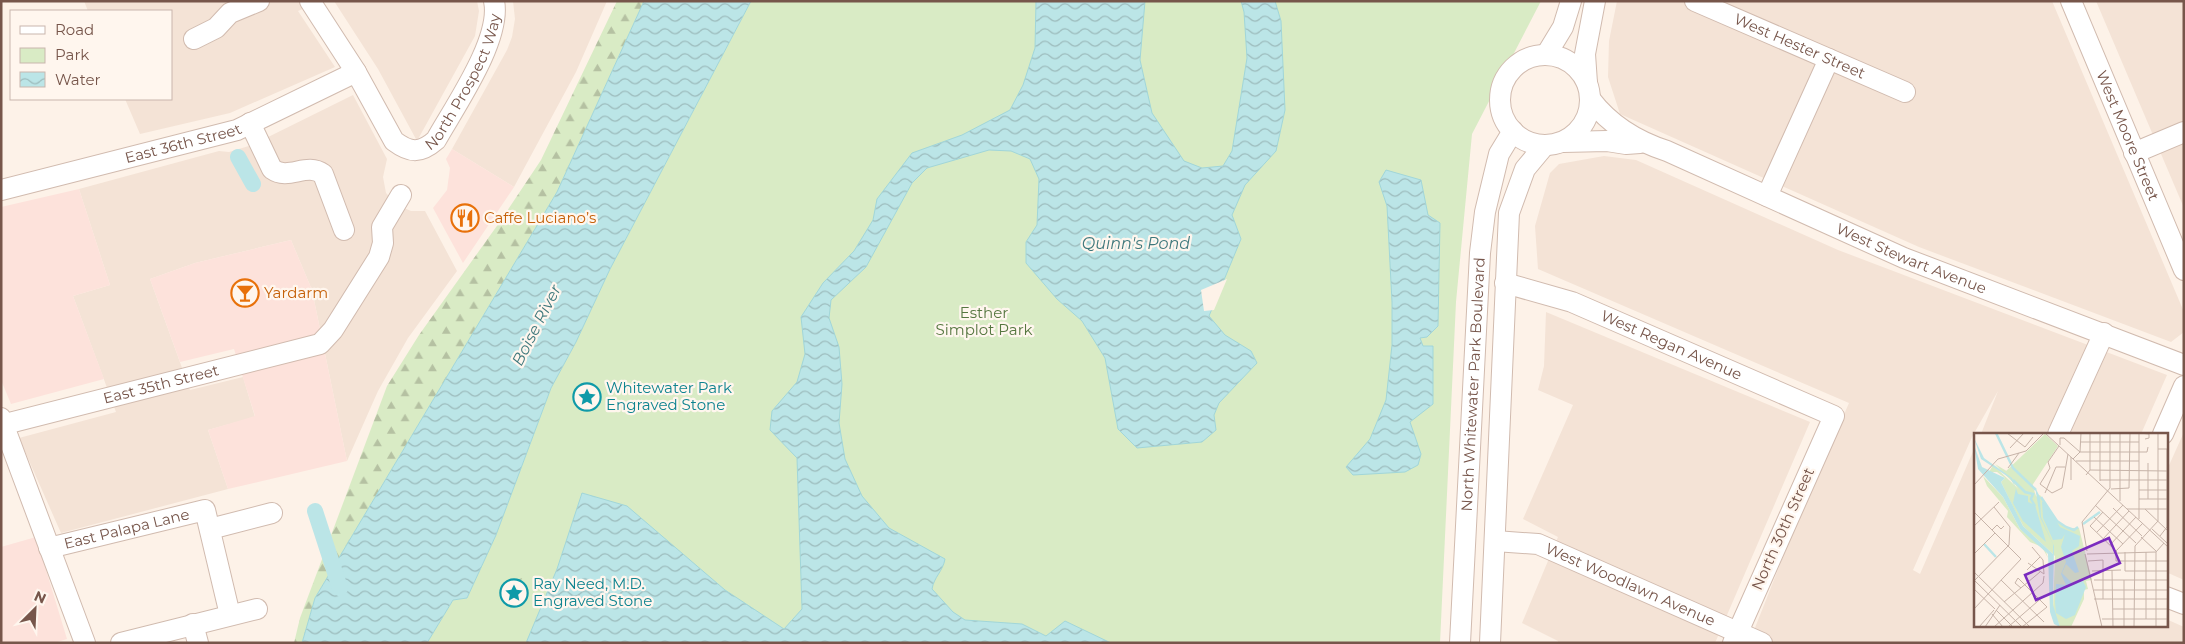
<svg xmlns="http://www.w3.org/2000/svg" width="2185" height="644" font-family="Montserrat,sans-serif">
	<defs>
		<pattern id="forest-firs" width="22" height="20" patternUnits="userSpaceOnUse" patternTransform="scale(1.25)"><rect width="22" height="20" fill="#d9ebc5"/><path d="M5 1l3.5 6h-7zM16 11l3.5 6h-7z" fill="#b5c1a2"/></pattern>
		<pattern id="garden-furrows" width="10" height="10" patternUnits="userSpaceOnUse" patternTransform="scale(1.25)"><rect width="10" height="10" fill="#d9ebc5"/><path d="M-1 1l2-2M0 10L10 0M9 11l2-2" fill="none" stroke="#b5c1a2"/></pattern>
		<pattern id="water-waves" width="16" height="10" patternUnits="userSpaceOnUse" patternTransform="scale(1.25)"><rect width="16" height="10" fill="#bbe5e7"/><path d="M0 5q4-4 8 0t8 0" fill="none" stroke="#9dbcbd"/></pattern>
	</defs>
	<rect width="100%" height="100%" fill="#fdf2e8"/>
	<!-- residential -->
	<path fill="#f4e3d6" d="M 84,1 L 321,1 L 298,11 L 335,67 L 230,113 L 140,134 L 125,99 L 171,99 L 171,11 L 88,11 Z
		M 334,1 L 477,1 L 479,11 L 475,36 L 417,141 L 378,69 Z
		M 513,1 L 607,1 L 576,72 L 514,187 L 452,149 L 507,50 L 512,37 L 515,19 Z
		M 1617,1 L 2052,1 L 2184,312 L 2184,332 L 2171,342 L 1919,247 L 1620,114 L 1608,77 L 1609,41 Z
		M 2096,1 L 2184,1 L 2184,208 Z
		M 353,95 L 387,159 L 383,177 L 386,193 L 397,205 L 411,211 L 425,211 L 457,271 L 408,338 L 378,391 L 347,461 L 312,290 L 291,240 L 195,263 L 150,279 L 190,390 L 243,377 L 255,417 L 208,430 L 228,489 L 61,533 L 19,438 L 116,412 L 73,296 L 110,285 L 79,189 L 219,151 L 229,152 L 252,145 Z
		M 1604,156 L 1636,160 L 1838,250 L 2167,375 L 2141,434 L 1981,434 L 1998,391 L 1972,437 L 1913,570 L 1920,574 L 1975,447 L 1975,625 L 2166,625 L 2166,619 L 2184,627 L 2184,643 L 1749,643 L 1796,524 L 1849,403 L 1538,269 L 1535,226 L 1550,173 L 1559,164 Z
		M 1546,312 L 1810,422 L 1715,643 L 1558,643 L 1558,641 L 1522,623 L 1558,537 L 1523,519 L 1573,405 L 1538,390 L 1544,366 Z
		M 2184,432 L 2184,580 L 2166,572 L 2166,472 Z"/>
	<!-- commercial -->
	<path fill="#fde2db" d="M 452,149 L 514,187 L 463,263 L 433,208 L 447,190 L 450,168 L 446,159 Z
		M 79,189 L 110,285 L 73,296 L 104,379 L 11,404 L 1,380 L 1,207 Z
		M 291,240 L 312,290 L 347,461 L 228,489 L 208,430 L 255,416 L 234,349 L 180,362 L 150,279 L 195,263 Z
		M 36,537 L 67,639 L 54,643 L 1,643 L 1,547 Z"/>
	<!-- forest -->
	<path fill="url(#forest-firs)" d="M 617,1 L 644,1 L 557,192 L 315,598 L 302,643 L 294,643 L 300,618 L 387,386 L 419,335 L 499,223 L 541,160 Z"/>
	<!-- park -->
	<path fill="#d9ebc5" d="M 751,1 L 1541,1 L 1472,134 L 1456,302 L 1440,643 L 427,643 L 453,600 L 467,598 L 496,535 L 551,388 L 576,342 L 610,269 Z"/>
	<!-- garden -->
	<path fill="url(#garden-furrows)" d="M507 587a10 10 0 1 1 20 0a10 10 0 1 1-20 0Z"/>
	<!-- water -->
	<path fill="url(#water-waves)" stroke="#a1d6d9" d="M 644,1 L 751,1 L 610,269 L 576,342 L 551,388 L 496,535 L 467,598 L 453,600 L 427,643 L 302,643 L 315,598 L 557,192 Z
		M 1036,1 L 1145,1 L 1140,60 L 1152,113 L 1184,161 L 1202,168 L 1223,166 L 1232,151 L 1247,58 L 1244,12 L 1241,1 L 1275,1 L 1281,21 L 1285,110 L 1276,151 L 1245,185 L 1232,215 L 1241,239 L 1209,316 L 1225,335 L 1251,351 L 1257,363 L 1219,403 L 1214,415 L 1216,430 L 1202,442 L 1137,448 L 1118,429 L 1105,358 L 1082,321 L 1057,299 L 1026,263 L 1026,242 L 1037,225 L 1039,179 L 1030,159 L 1011,151 L 989,150 L 927,168 L 912,183 L 866,267 L 831,300 L 829,318 L 839,347 L 842,384 L 839,423 L 845,459 L 862,496 L 889,528 L 945,559 C 943,571 934,577 932,589 L 953,612 L 965,620 L 1022,624 L 1046,636 L 1065,621 L 1111,643 L 526,643 L 557,569 L 582,493 L 627,506 L 725,590 L 784,629 L 802,609 L 797,458 L 770,430 L 772,411 L 797,382 L 805,354 L 801,317 L 823,283 L 854,251 L 873,220 L 877,199 L 912,153 L 962,135 L 1010,110 L 1023,85 L 1035,48 Z
		M 1386,170 L 1421,180 L 1428,215 L 1440,223 L 1438,326 L 1427,337 L 1420,338 L 1423,346 L 1433,346 L 1433,404 L 1410,422 L 1421,454 L 1418,465 L 1405,472 L 1353,475 L 1346,467 L 1370,439 L 1386,400 L 1392,345 L 1392,302 L 1387,206 L 1379,182 Z"/>
	<!-- pier -->
	<path fill="#fdf2e8" d="M 1227,279 L 1214,310 L 1204,311 L 1201,290 Z"/>
	<g fill="none" stroke-linecap="round" stroke-linejoin="round">
		<!-- canal -->
		<path stroke="#bbe5e7" stroke-width="16" d="M 238,157 L 253,184
			M 315,511 L 340,588"/>
		<!-- minor casing -->
		<g stroke="#d1bbaf" stroke-width="22">
			<g id="minor">
				<path id="s1" d="M 310,1 L 356,72 L 394,141 C 410,153 420,154 436,140 C 455,106 502,39 494,1"/>
				<path id="s2" d="M 1695,1 L 1905,92"/>
				<path id="s3" d="M 2071,1 L 2184,270"/>
				<path d="M 194,39 L 216,28 L 230,13 L 259,1"/>
				<path d="M 1546,55 L 1563,27 L 1571,1"/>
				<circle cx="1545" cy="100" r="45"/>
				<path d="M 1587,83 L 1585,54 L 1595,1"/>
				<path id="s4" d="M 1591,100 C 1611,126 1636,141 1667,151 L 1904,258 L 2184,365"/>
				<path d="M 250,123 L 272,169 C 289,181 306,162 323,174 L 344,230"/>
				<path d="M 1563,142 L 1607,141 L 1626,144 L 1640,143"/>
				<path d="M 2134,153 L 2184,132"/>
				<path id="s5" d="M 1,190 L 237,130 L 356,72"/>
				<path d="M 1767,196 L 1829,59"/>
				<path id="s6" d="M 1505,283 L 1572,302 L 1834,416 L 1733,643"/>
				<path d="M 1,418 L 85,643"/>
				<path id="s7" d="M 1,425 L 320,344 L 333,330 L 379,257 L 383,243 L 382,227 L 401,195"/>
				<path d="M 2058,434 L 2104,333"/>
				<path d="M 2163,434 L 2184,386"/>
				<path d="M 210,529 L 272,513"/>
				<path id="s8" d="M 1495,541 L 1538,544 L 1762,643"/>
				<path id="s9" d="M 49,548 L 205,510 L 230,615"/>
				<path d="M 2166,597 L 2184,604"/>
				<path d="M 193,624 L 198,643"/>
				<path d="M 121,643 L 257,609"/>
				<path id="s10" d="M 1460,643 L 1480,253 L 1485,212 L 1499,154 L 1513,131"/>
				<path d="M 1490,643 L 1509,213 L 1525,169 L 1545,145"/>
			</g>
		</g>
		<!-- minor -->
		<use href="#minor" stroke="#fff" stroke-width="20"/>
	</g>
	<!-- icons -->
	<defs>
		<g id="restaurant-ring" transform="scale(1.4375)"><circle r="9.5" fill="#fff6ee" stroke="#e8710a" stroke-width="1.5"/><path d="M-5-6h1v4h1v-4h1v4h1v-4h1v5L-1.5 .5V6h-2V.5L-5-1ZM5-6V6H3V1.5H1.5Q1.5-4 5-6Z" fill="#e8710a"/></g>
		<g id="bar-ring" transform="scale(1.4375)"><circle r="9.5" fill="#fff6ee" stroke="#e8710a" stroke-width="1.5"/><path d="M-6-5H6L.8 .8V4.5H3.5V6h-7V4.5H-.8V.8Z" fill="#e8710a"/></g>
		<g id="sight-ring" transform="scale(1.4375)"><circle r="9.5" fill="#fff6ee" stroke="#0f9aa8" stroke-width="1.5"/><path d="M0-6L1.8-2.2L6-1.7L2.9 1.2L3.7 5.4L0 3.3L-3.7 5.4L-2.9 1.2L-6-1.7L-1.8-2.2Z" fill="#0f9aa8"/></g>
	</defs>
	<g fill-rule="evenodd">
		<use href="#restaurant-ring" x="465" y="218"/>
		<use href="#bar-ring" x="245" y="293"/>
		<use href="#sight-ring" x="587" y="397"/>
		<use href="#sight-ring" x="514" y="593"/>
	</g>
	<g text-anchor="middle" stroke-width="4.5" stroke-linejoin="round" paint-order="stroke">
		<!-- street labels -->
		<g font-size="15" fill="#77564b" stroke="#fff6ee">
			<text dy="5" stroke="none"><textPath href="#s2" startOffset="114">West Hester Street</textPath></text>
			<text dy="5" stroke="none"><textPath href="#s1" startOffset="275">North Prospect Way</textPath></text>
			<text dy="5" stroke="none"><textPath href="#s3" startOffset="146">West Moore Street</textPath></text>
			<text dy="5" stroke="none"><textPath href="#s5" startOffset="188">East 36th Street</textPath></text>
			<text dy="5" stroke="none"><textPath href="#s4" startOffset="360">West Stewart Avenue</textPath></text>
			<text dy="5" stroke="none"><textPath href="#s6" startOffset="178">West Regan Avenue</textPath></text>
			<text dy="5" stroke="none"><textPath href="#s7" startOffset="165">East 35th Street</textPath></text>
			<text dy="5" stroke="none"><textPath href="#s10" startOffset="259">North Whitewater Park Boulevard</textPath></text>
			<text dy="5" stroke="none"><textPath href="#s9" startOffset="80">East Palapa Lane</textPath></text>
			<text transform="translate(1783 529) rotate(-66)" y="5">North 30th Street</text>
			<text dy="5" stroke="none"><textPath href="#s8" startOffset="144">West Woodlawn Avenue</textPath></text>
		</g>
		<!-- food labels -->
		<g font-size="15" fill="#c56008" stroke="#fff6ee" text-anchor="start">
			<text x="484" y="223">Caffe Luciano’s</text>
			<text x="264" y="298">Yardarm</text>
		</g>
		<!-- park labels -->
		<g font-size="15" fill="#567740" stroke="#fff6ee">
			<text x="984" y="318">Esther<tspan x="984" dy="17">Simplot Park</tspan></text>
		</g>
		<!-- culture labels -->
		<g font-size="15" fill="#0d838f" stroke="#fff6ee" text-anchor="start">
			<text x="606" y="393">Whitewater Park<tspan x="606" dy="17">Engraved Stone</tspan></text>
			<text x="533" y="589">Ray Need, M.D.<tspan x="533" dy="17">Engraved Stone</tspan></text>
		</g>
		<!-- water labels -->
		<g font-size="16" font-style="italic" fill="#3e787c" stroke="#fff6ee">
			<text x="1136" y="249">Quinn's Pond</text>
			<text transform="translate(536 325) rotate(-63)" y="6">Boise River</text>
		</g>
	</g>
	<!-- overview -->
	<g transform="translate(1974 433)">
		<rect width="194" height="194" fill="#fdf2e8"/>
		<path d="M 21,31 L 59,54 L 63,66 L 57,101 L 45,86 L 27,49 L 31,45 L 23,39 L 15,39 L 19,32 L 52,63 ZM 9,43 L 29,64 L 46,96 L 71,116 L 74,125 L 68,114 L 56,109 L 33,84 L 34,78 L 13,53 Z" fill="#d9ebc5"/>
		<path d="M 71,1 L 84,13 L 52,62 L 56,66 L 66,62 L 83,88 L 92,95 L 105,95 L 118,147 L 112,148 L 114,156 L 110,157 L 110,166 L 97,194 L 86,194 L 79,176 L 81,123 L 49,93 L 33,58 L 44,56 L 38,45 L 20,32 L 31,39 Z" fill="#d9ebc5"/>
		<path d="M 0,5 L 10,25 L 38,45 L 44,61 L 54,63 L 54,69 L 61,72 L 72,109 L 49,88 L 39,70 L 42,55 L 36,45 L 7,26 ZM 0,12 L 8,34 L 31,45 L 27,49 L 49,93 L 79,121 L 79,111 L 66,84 L 61,54 L 66,64 L 67,84 L 80,113 L 79,172 L 86,194 L 80,191 L 76,179 L 74,121 L 46,96 L 29,64 L 4,36 ZM 68,69 L 71,69 L 86,94 L 106,103 L 105,113 L 98,118 L 105,139 L 101,140 L 92,131 L 88,140 L 98,150 L 109,148 L 112,154 L 101,182 L 92,186 L 82,180 L 81,169 L 82,151 L 92,152 L 87,141 L 92,129 L 87,114 L 91,101 L 88,106 L 79,107 L 69,85 Z" fill="#bbe5e7"/>
		<path fill="none" stroke="#bbe5e7" stroke-width="2.5" d="M 22,0 L 39,35 L 62,57M 39,47 L 51,59 L 59,61 L 57,66 L 61,73M 67,64 L 83,88 L 92,94 L 100,97 L 104,94M 109,91 L 126,79M 10,111 L 22,124"/>
		<path fill="none" stroke="#c7b4a9" stroke-width="1" d="M 33,0 L 51,14 L 59,4M 71,0 L 194,114M 146,0 L 146,68M 165,0 L 175,1 L 175,5 L 171,6M 106,9 L 165,9M 86,12 L 86,5 L 90,5 L 106,19 L 173,19 L 174,14M 85,13 L 74,29 L 76,35 L 66,51 L 78,60 L 88,55 L 94,21M 36,15 L 50,0M 184,16 L 193,16 L 193,94 L 186,103M 99,26 L 106,19 L 107,0M 102,28 L 165,28M 174,30 L 174,66M 34,35 L 45,20M 116,37 L 193,38M 112,42 L 116,37 L 116,0M 97,47 L 97,24M 126,47 L 193,47M 126,48 L 126,0M 0,52 L 24,26 L 52,18 L 70,0M 137,56 L 155,55 L 156,0M 165,57 L 193,57M 71,60 L 82,34 L 91,34M 165,66 L 193,66M 121,72 L 162,110M 139,75 L 168,103M 153,76 L 193,76M 171,76 L 193,97M 0,79 L 47,126 L 0,176M 129,79 L 116,93 L 143,119M 120,84 L 149,111M 165,86 L 165,0M 0,93 L 25,69M 178,96 L 194,111M 18,97 L 23,92 L 27,96 L 30,93M 123,99 L 149,72M 167,104 L 182,118M 129,106 L 155,78M 136,112 L 162,84M 113,118 L 108,89 L 136,55 L 136,0M 141,119 L 169,90M 142,119 L 142,128 L 194,128M 151,119 L 151,138 L 194,138M 172,119 L 172,186M 0,121 L 21,100M 111,121 L 128,194M 113,121 L 182,119M 114,128 L 129,127 L 129,166M 54,130 L 70,141 L 69,127 L 58,114M 53,137 L 66,124M 138,137 L 139,194M 118,138 L 147,137M 0,139 L 56,194M 0,147 L 48,194M 27,147 L 70,189M 120,147 L 194,147M 0,148 L 35,112 L 36,94 L 20,74M 47,155 L 41,150 L 44,145 L 73,174 L 48,194M 0,156 L 21,176M 120,157 L 194,157M 120,166 L 194,166M 30,169 L 66,139M 139,176 L 194,176M 22,177 L 39,194M 18,181 L 29,194M 128,186 L 194,186M 5,194 L 20,177M 11,194 L 26,172M 20,194 L 69,150 L 70,143M 34,194 L 71,162M 150,194 L 150,147M 160,194 L 161,113 L 184,88 L 184,0M 182,194 L 182,119 L 190,110M 193,194 L 194,122"/>
		<path fill="#7b2cbf" fill-opacity="0.15" stroke="#7b2cbf" stroke-width="2.5" d="M 135,105 L 146,130 L 62,167 L 51,142 Z"/>
		<rect width="194" height="194" fill="none" stroke="#77564b" stroke-width="2.5"/>
	</g>
	<!-- border -->
	<rect width="2185" height="644" fill="none" stroke="#77564b" stroke-width="5"/>
	<!-- legend -->
	<rect x="10" y="10" width="162" height="90" fill="#fff6ee" stroke="#c9b6ad"/>
	<rect x="20" y="26" width="25" height="8" fill="#ffffff" stroke="#c9b6ad"/>
	<text x="55" y="35" font-size="15" fill="#77564b">Road</text>
	<rect x="20" y="48" width="25" height="15" fill="#d9ebc5" stroke="#c9b6ad"/>
	<text x="55" y="60" font-size="15" fill="#77564b">Park</text>
	<rect x="20" y="72" width="25" height="15" fill="url(#water-waves)" stroke="#c9b6ad"/>
	<text x="55" y="85" font-size="15" fill="#77564b">Water</text>
	<!-- north arrow -->
	<g transform="translate(35 609) rotate(24)" stroke="#fff6ee" stroke-width="4" paint-order="stroke">
	<path d="M0-4L9 19L0 12L-9 19Z" fill="#77564b"/>
	<text y="-8" font-size="14" font-weight="bold" text-anchor="middle" fill="#77564b">N</text>
	</g>
</svg>
